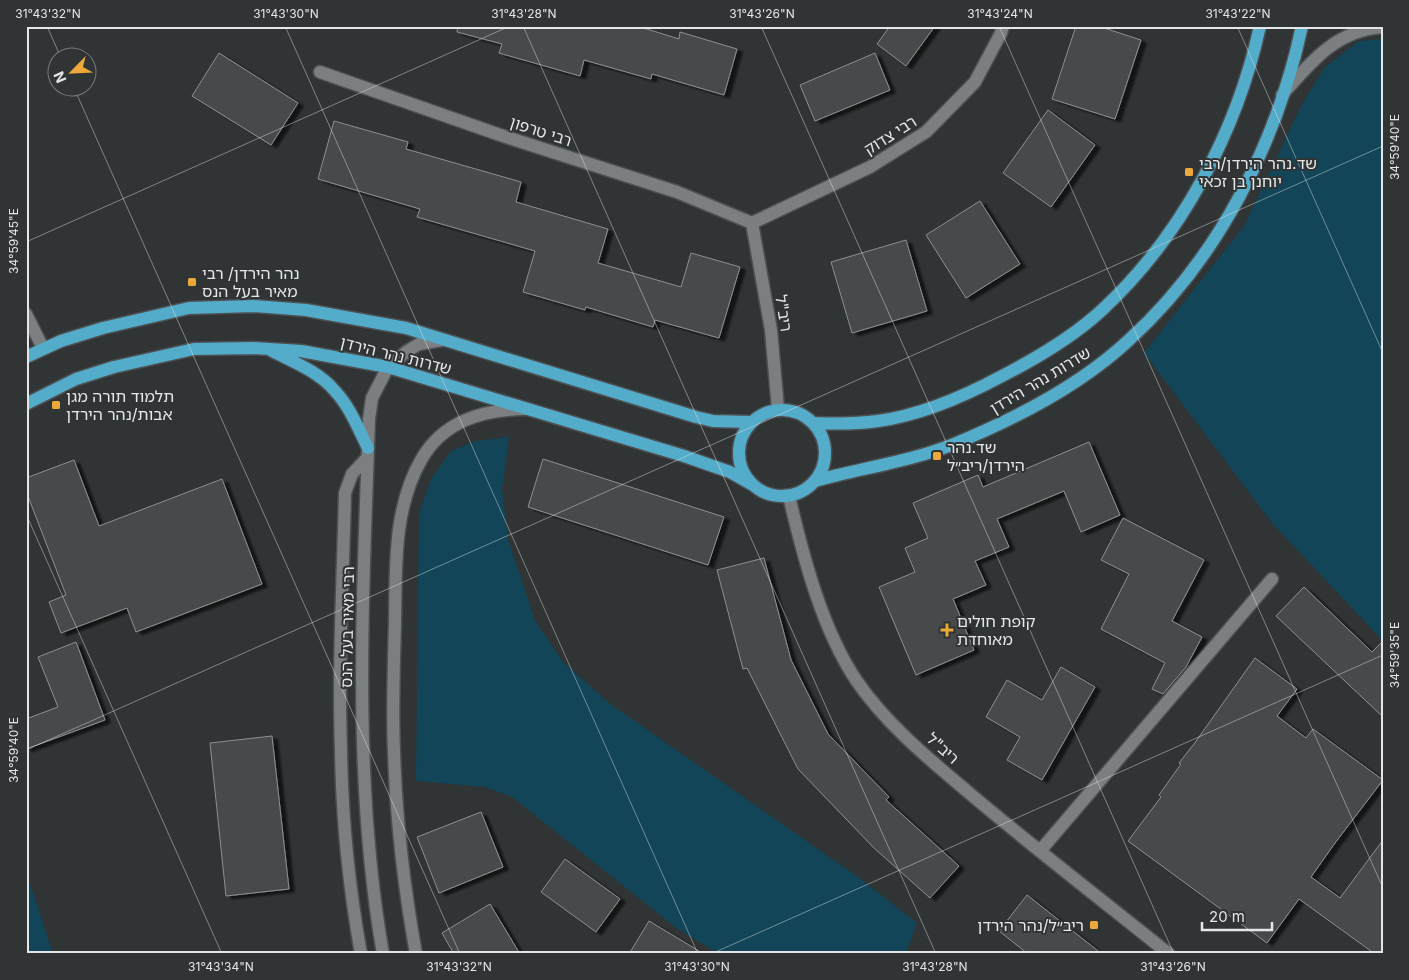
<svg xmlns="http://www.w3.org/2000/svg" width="1409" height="980" font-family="Inter,'Noto Sans Hebrew',sans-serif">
	<defs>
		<filter id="shadow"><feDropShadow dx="5.5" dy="3" stdDeviation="1" flood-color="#0009"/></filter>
	</defs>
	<rect width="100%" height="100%" fill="#303435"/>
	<!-- green -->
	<path fill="#114557" d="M 1383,39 L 1383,641 L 1272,523 L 1144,353 L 1244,226 L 1302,104 L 1325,67 L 1359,41 Z
		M 509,437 L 502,489 L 508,539 L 535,621 L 563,662 L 609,703 L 858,877 L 917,923 L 906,954 L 719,954 L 675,927 L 512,797 L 485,787 L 416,781 L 419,514 L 431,479 L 451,451 L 476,441 Z
		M 26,871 L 53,954 L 26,954 Z"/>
	<!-- building -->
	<path fill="#46494b" stroke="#8c9091" filter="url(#shadow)" d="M 458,26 L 637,26 L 679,39 L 680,32 L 737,49 L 724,95 L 652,74 L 651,79 L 584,60 L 580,76 L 499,53 L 502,44 L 457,32 Z
		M 890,26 L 935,26 L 906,66 L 877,44 Z
		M 1076,26 L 1098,26 L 1141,40 L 1115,119 L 1052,99 Z
		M 219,53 L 298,103 L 271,145 L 192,96 Z
		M 875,53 L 890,90 L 815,121 L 800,85 Z
		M 1048,110 L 1095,145 L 1051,207 L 1003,173 Z
		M 334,121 L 408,142 L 406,149 L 521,182 L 516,202 L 608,229 L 598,263 L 681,287 L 691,253 L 740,267 L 719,338 L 655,320 L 653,327 L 586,307 L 585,310 L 523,292 L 535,251 L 417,217 L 420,209 L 318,179 Z
		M 980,201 L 1020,264 L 966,298 L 926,235 Z
		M 906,240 L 927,311 L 852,333 L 831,262 Z
		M 1089,442 L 1120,515 L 1081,532 L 1064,491 L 997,519 L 1009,547 L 975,561 L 986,585 L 953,599 L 974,650 L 916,675 L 879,587 L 915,572 L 905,548 L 928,538 L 913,503 L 978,475 L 983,487 Z
		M 543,459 L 724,517 L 708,565 L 528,507 Z
		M 74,460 L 99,526 L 222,479 L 262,584 L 136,632 L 127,608 L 61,633 L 49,602 L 66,595 L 26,491 L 26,478 Z
		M 1123,518 L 1204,560 L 1172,621 L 1202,637 L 1186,667 L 1163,694 L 1152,689 L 1165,663 L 1101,629 L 1129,574 L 1101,560 Z
		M 764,558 L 791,660 L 828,734 L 889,797 L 886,800 L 959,866 L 930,898 L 874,848 L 798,769 L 747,668 L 743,669 L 717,570 Z
		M 1304,587 L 1372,652 L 1383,641 L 1383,717 L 1276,616 Z
		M 76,642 L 105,720 L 26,749 L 26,719 L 58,707 L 38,657 Z
		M 1255,658 L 1297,689 L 1277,716 L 1306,738 L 1313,729 L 1383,780 L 1335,843 L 1311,877 L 1340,898 L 1383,840 L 1383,954 L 1375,954 L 1299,899 L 1267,943 L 1128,841 L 1161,797 L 1159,795 L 1181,764 L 1179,763 L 1194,744 Z
		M 1061,667 L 1095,687 L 1042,780 L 1007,760 L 1020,737 L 986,717 L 1007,680 L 1042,700 Z
		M 272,736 L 289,889 L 226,896 L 210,743 Z
		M 481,812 L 503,867 L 439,893 L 417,837 Z
		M 565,859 L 620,899 L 596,932 L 541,892 Z
		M 1027,895 L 1102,954 L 1028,954 L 999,931 Z
		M 490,904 L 520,954 L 454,954 L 442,933 Z
		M 649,921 L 704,954 L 629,954 Z"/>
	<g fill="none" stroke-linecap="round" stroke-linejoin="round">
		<!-- minor casing -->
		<g stroke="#4d5052" stroke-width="15">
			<path id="minor" d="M 320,72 L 503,136 L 677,192 L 752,223
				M 1282,95 C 1311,62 1336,30 1383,27
				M 752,223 L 870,167 L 926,132 L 975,82 L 1001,33 L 1003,26
				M 752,223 L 771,330 L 778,409
				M 26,314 L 43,348
				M 789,496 C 803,556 822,629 856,680 C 886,724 929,759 968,792 C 1034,848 1102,900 1169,954
				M 1040,851 L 1272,579
				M 361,954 C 349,887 342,818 341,751 C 338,665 343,579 345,493 L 352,474 L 367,458
				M 383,954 C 352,777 363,597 369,419 L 372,398 L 388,367 L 406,352 L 419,344 L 442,340
				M 416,954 C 404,887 396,819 394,751 C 392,708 394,665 395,622 C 396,568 393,509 421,460 C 443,421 482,410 524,409"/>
		</g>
		<!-- major casing -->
		<g stroke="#4d5052" stroke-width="15">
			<path id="major" d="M 272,351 C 294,362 319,372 335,391 C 350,407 358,428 368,448
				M 26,357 L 61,341 L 103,328 L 189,308 L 253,306 L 306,310 L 406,328 L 696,417 L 713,421 L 750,422
				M 26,404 L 76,379 L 114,367 L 194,349 L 253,348 L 301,351 L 388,367 L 684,456 L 730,472 L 753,485
				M739 453a43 43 0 1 1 86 0a43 43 0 1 1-86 0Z
				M 814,423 C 835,424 856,424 878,421 C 922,415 963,397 1002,376 C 1037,358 1073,337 1102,310 C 1182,236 1237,131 1260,26
				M 815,481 C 861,468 909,462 954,444 C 1015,419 1081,385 1129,340 C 1218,259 1277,143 1302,26"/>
		</g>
		<!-- minor -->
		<use href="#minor" stroke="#7b7f81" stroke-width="12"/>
		<!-- major -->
		<use href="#major" stroke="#52acca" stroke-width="12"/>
	</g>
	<!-- ticks -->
	<path fill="none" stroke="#e4e6e7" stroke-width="1" stroke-opacity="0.45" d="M 47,26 L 61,58M 285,26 L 698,954M 523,26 L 936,954M 761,26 L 1174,954M 999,26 L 1383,888M 1237,26 L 1383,353M 74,88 L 460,954M 26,242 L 510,26M 26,514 L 222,954M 26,750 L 1383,146M 711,954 L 1383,655"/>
	<!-- markers -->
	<g fill="#eca93a" stroke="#303435" stroke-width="2">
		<rect x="1184" y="167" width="10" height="10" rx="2.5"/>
		<rect x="187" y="277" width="10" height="10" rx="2.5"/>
		<rect x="51" y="400" width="10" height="10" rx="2.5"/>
		<rect x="932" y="451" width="10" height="10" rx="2.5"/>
		<path d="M944.5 622.5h5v5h5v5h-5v5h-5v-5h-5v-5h5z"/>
		<rect x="1089" y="920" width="10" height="10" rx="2.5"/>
	</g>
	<g text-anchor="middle" stroke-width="4" stroke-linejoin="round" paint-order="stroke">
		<!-- street labels -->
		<g font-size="16" fill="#e4e6e7" stroke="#303435">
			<text transform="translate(541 131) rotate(18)" y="6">רבי טרפון</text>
			<text transform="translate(890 135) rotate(-32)" y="6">רבי צדוק</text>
			<text transform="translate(784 313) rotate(81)" y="6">ריב"ל</text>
			<text transform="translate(396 355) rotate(14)" y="6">שדרות נהר הירדן</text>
			<text transform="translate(1040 380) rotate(-31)" y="6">שדרות נהר הירדן</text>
			<text transform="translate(347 627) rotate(-89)" y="6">רבי מאיר בעל הנס</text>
			<text transform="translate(943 748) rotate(42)" y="6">ריב"ל</text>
		</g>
		<!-- poi labels -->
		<g font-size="16" fill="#e4e6e7" stroke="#303435" text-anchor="start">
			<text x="1199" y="169">שד.נהר הירדן/רבי<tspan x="1199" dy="18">יוחנן בן זכאי</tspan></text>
			<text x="202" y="279">נהר הירדן/ רבי<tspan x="202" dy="18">מאיר בעל הנס</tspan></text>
			<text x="66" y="402">תלמוד תורה מגן<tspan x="66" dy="18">אבות/נהר הירדן</tspan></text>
			<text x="947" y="453">שד.נהר<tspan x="947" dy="18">הירדן/ריב״ל</tspan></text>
			<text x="957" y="627">קופת חולים<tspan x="957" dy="18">מאוחדת</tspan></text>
			<text x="1084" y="931" text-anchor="end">ריב״ל/נהר הירדן</text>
		</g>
	</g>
	<!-- border -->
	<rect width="1409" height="980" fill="none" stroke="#303435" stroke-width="55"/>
	<!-- north arrow -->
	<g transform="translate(72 72) rotate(246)"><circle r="24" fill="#303435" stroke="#787b7c"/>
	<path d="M0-4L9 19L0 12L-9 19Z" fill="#eca93a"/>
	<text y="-8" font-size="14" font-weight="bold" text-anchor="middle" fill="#e4e6e7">N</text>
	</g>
	<!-- scale -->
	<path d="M1202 922v8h70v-8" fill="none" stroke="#e4e6e7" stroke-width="2.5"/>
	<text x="1209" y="922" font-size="15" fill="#e4e6e7" stroke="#303435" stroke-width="4" paint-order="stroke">20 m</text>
	<rect x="28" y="28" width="1354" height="924" fill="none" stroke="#e4e6e7" stroke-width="2"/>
	<g font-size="12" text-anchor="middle" fill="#e4e6e7">
		<text x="48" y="18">31°43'32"N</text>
		<text x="286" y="18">31°43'30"N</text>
		<text x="524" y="18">31°43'28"N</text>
		<text x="762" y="18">31°43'26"N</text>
		<text x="1000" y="18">31°43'24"N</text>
		<text x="1238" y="18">31°43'22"N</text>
		<text transform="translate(1395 147) rotate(-90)" y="4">34°59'40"E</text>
		<text transform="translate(14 241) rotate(-90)" y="4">34°59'45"E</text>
		<text transform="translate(1395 655) rotate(-90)" y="4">34°59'35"E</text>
		<text transform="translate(14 750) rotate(-90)" y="4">34°59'40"E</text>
		<text x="221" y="971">31°43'34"N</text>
		<text x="459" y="971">31°43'32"N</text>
		<text x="697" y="971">31°43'30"N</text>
		<text x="935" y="971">31°43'28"N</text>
		<text x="1173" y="971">31°43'26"N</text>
	</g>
</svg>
